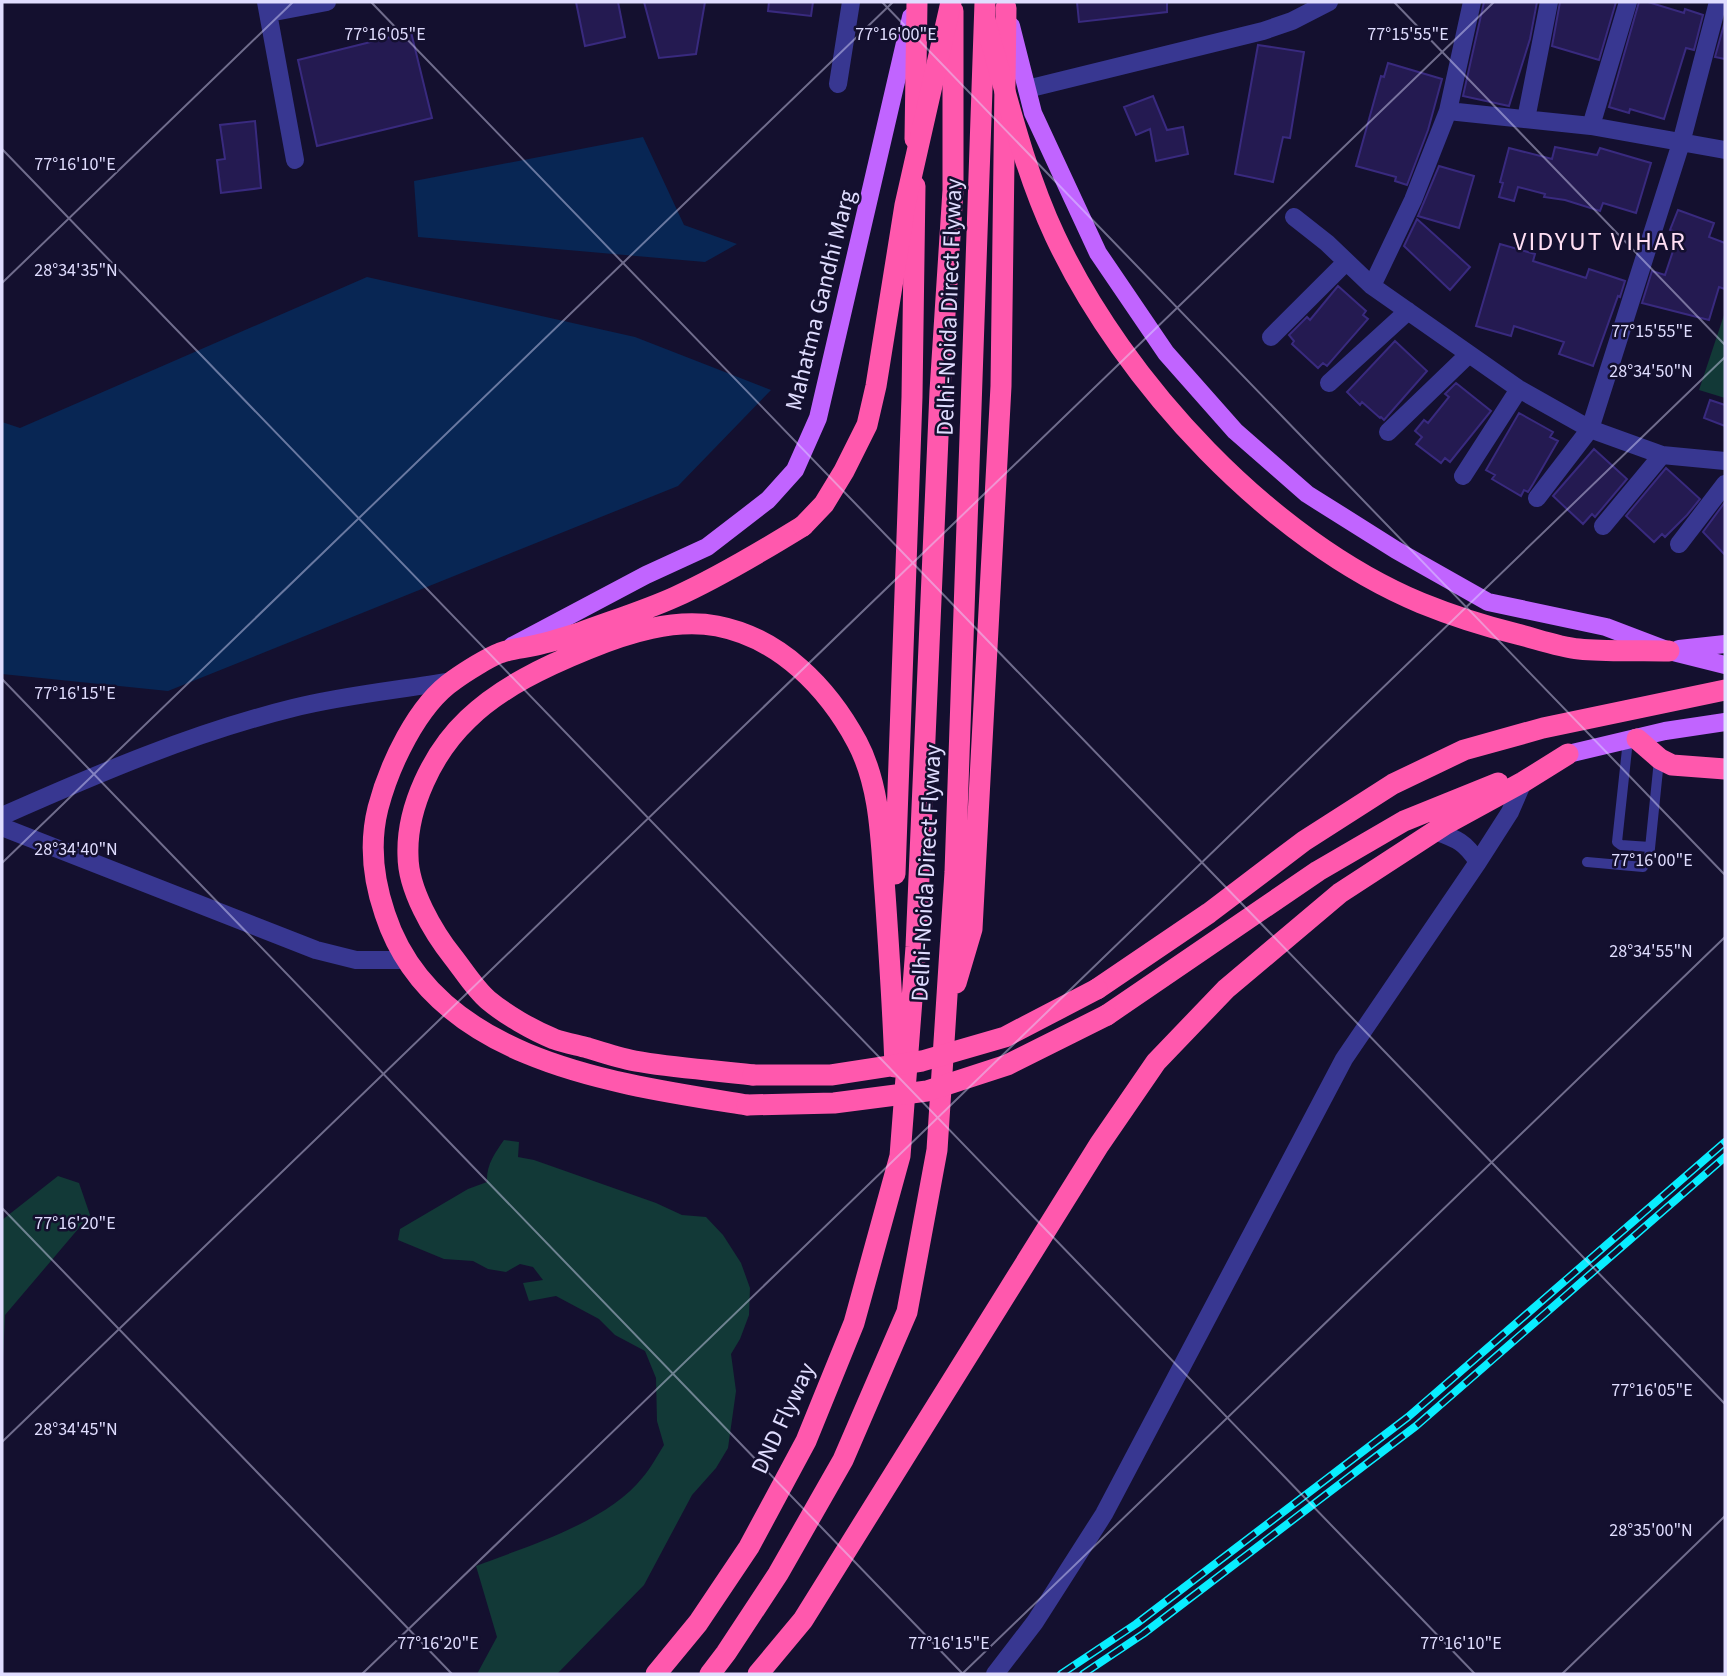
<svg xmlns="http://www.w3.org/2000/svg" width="1727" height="1676" font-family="'Source Sans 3',sans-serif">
	<rect width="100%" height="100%" fill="#14102f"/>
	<!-- green -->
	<path fill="#123937" d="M 1725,312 L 1725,398 L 1699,390 Z
		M 504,1140 L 519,1142 L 518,1157 L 534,1160 L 656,1203 L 682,1215 L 706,1217 L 723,1235 L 741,1263 L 750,1288 L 749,1315 L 740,1339 L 731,1354 L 736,1391 L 728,1448 L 716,1468 L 692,1495 L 644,1585 L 557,1674 L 477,1674 L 497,1637 L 476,1566 C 528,1546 608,1522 643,1477 C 651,1468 657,1456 664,1445 L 657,1421 L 656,1378 L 645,1351 L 615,1335 L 599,1319 L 556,1296 L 529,1301 L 523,1283 L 543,1280 L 533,1267 L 520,1264 L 506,1272 L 488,1269 L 473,1261 L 444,1259 L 398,1240 L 400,1229 L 468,1189 L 487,1182 C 486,1165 495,1153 504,1140 Z
		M 58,1176 L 79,1183 L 90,1215 L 5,1315 L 2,1380 L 2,1220 Z"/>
	<!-- water -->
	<path fill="#082654" d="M 643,137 L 684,225 L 737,244 L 705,262 L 418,237 L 414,181 Z
		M 367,277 L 635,337 L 771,390 L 678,486 L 168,691 L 2,674 L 2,422 L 20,428 Z"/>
	<!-- building -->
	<path fill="#241a51" stroke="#392a7f" stroke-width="2" d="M 576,2 L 618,2 L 625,37 L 585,46 Z
		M 644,2 L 705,2 L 696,54 L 659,58 Z
		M 769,2 L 813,2 L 811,16 L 768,11 Z
		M 1077,2 L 1167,2 L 1167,12 L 1079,22 Z
		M 1484,2 L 1537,2 L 1530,39 L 1509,106 L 1463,96 Z
		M 1560,2 L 1616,2 L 1599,60 L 1552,46 Z
		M 1639,2 L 1648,2 L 1684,13 L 1685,9 L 1703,15 L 1694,50 L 1686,48 L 1664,119 L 1630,109 L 1629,113 L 1609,107 Z
		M 1725,21 L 1725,59 L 1715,57 Z
		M 411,32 L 432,118 L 317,146 L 298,60 Z
		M 1258,45 L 1304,52 L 1290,138 L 1283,137 L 1273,182 L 1235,174 Z
		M 1388,63 L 1442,79 L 1428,130 L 1407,185 L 1395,181 L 1396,177 L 1356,166 L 1381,76 L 1384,77 Z
		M 1153,96 L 1167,130 L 1183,127 L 1188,154 L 1156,161 L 1150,129 L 1136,135 L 1124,107 Z
		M 255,121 L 261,188 L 221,193 L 217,160 L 225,159 L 220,125 Z
		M 1555,147 L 1597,155 L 1600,148 L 1651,163 L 1636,213 L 1603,203 L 1600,211 L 1565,200 L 1544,197 L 1545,194 L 1518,187 L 1514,201 L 1499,197 L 1503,183 L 1500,182 L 1509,148 L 1552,159 Z
		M 1439,166 L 1474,176 L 1459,228 L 1418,216 Z
		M 1678,210 L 1714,223 L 1709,237 L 1725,243 L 1725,289 L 1719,287 L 1709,320 L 1642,303 L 1652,271 L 1665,275 L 1679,233 L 1670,230 Z
		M 1417,219 L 1470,267 L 1450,290 L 1404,246 Z
		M 1500,244 L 1535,254 L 1533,261 L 1586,278 L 1589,269 L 1625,281 L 1620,297 L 1618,296 L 1593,366 L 1559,354 L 1564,342 L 1514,326 L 1511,336 L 1476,326 Z
		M 1338,286 L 1366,311 L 1363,315 L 1368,319 L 1327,366 L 1323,363 L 1318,368 L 1292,344 L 1294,341 L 1289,335 L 1307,317 L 1310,320 Z
		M 1395,341 L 1427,371 L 1384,420 L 1381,417 L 1380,418 L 1362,402 L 1360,405 L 1347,392 Z
		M 1456,383 L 1491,411 L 1450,462 L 1445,458 L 1441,463 L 1416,444 L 1422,437 L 1415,431 L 1424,420 L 1428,423 L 1449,397 L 1445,394 Z
		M 1710,400 L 1725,405 L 1725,426 L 1704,418 Z
		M 1519,413 L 1553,432 L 1550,437 L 1558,441 L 1533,484 L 1528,492 L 1524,490 L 1521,496 L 1492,479 L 1495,475 L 1486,470 Z
		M 1594,449 L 1627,479 L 1595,517 L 1592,514 L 1583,524 L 1553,496 Z
		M 1666,468 L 1700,499 L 1687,515 L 1665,537 L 1662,534 L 1654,542 L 1626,516 Z
		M 1725,502 L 1725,555 L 1703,532 Z"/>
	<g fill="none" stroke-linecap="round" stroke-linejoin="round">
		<!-- lane -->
		<path stroke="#383791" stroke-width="10" d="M 1628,740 L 1617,842 L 1621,845 L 1650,847
			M 1587,862 L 1643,867 L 1649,858 L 1659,760"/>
		<!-- street -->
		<path stroke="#383791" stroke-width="18" d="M 266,2 L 295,160
			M 269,13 L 327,2
			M 838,84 L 851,2
			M 1027,89 L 1263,31 L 1292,21 L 1329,2
			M 1448,111 L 1591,126 L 1725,150
			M 1526,119 L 1549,2
			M 1591,126 L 1628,2
			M 1294,217 L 1327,243 L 1372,286 L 1519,389 L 1590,429 L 1662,455 L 1725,461
			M 1372,286 L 1413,200 L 1448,111 L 1472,2
			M 1271,337 L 1346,262
			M 1329,383 L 1408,311
			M 1388,432 L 1469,354
			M 1463,476 L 1519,389
			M 1537,498 L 1590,429 L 1681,143 L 1718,2
			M 1603,526 L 1662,455
			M 1679,544 L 1725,484
			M 2,816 C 97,774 192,733 293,708 C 344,695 399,690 452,681
			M 2,827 L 316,950 L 356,960 L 408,960
			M 1435,831 C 1457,839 1465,842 1478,862
			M 995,1674 L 1035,1622 L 1104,1514 L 1344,1059 L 1478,862 L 1510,812 L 1523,782"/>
		<!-- primary -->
		<path stroke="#c164ff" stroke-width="18" d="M 1011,26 L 1033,113 L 1098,253 L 1166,353 L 1235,431 L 1307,494 L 1396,550 L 1488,602 L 1606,627 L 1669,651 L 1725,665
			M 512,646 L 646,575 L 707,547 L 768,500 L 795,470 L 818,418 L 911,17
			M 1679,649 L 1725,644
			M 1568,754 L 1665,731 L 1725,722"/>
		<!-- highway -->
		<path stroke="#ff58ad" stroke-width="21" d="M 915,139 L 917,2
			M 1637,739 L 1660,759 L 1672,765 L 1725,769
			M 895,874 L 912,397 L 915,186
			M 956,983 L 972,929 L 1001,386 L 1006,8
			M 1097,989 L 1209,913 L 1304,841 L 1393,784 L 1464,750 L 1543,728 L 1725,690
			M 1107,1015 L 1318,871 L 1404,821 L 1498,783
			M 753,1075 C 714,1070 674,1068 635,1061 C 619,1058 604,1053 588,1048 C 577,1045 565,1043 554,1039 C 532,1030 506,1015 488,1000 C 475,989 464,971 453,957 C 433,932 408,889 408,856 C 406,808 433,752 468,719 C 501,687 546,666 588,649 C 627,633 674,618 717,626 C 780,638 828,688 857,742 C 881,787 881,843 885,893 C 889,951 893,1009 895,1067
			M 747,1105 C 616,1084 433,1061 385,914 C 373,879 369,844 378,808 C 389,766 417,705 454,680 C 465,672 489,657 500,653 C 510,649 522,648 532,646 C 548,643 563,638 579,633 C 611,621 644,611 675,597 C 717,578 764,550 803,526
			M 656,1674 L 698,1623 L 749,1547 L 806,1441 L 854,1323 L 900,1156 L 916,947 L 940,391 L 953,190 L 953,11
			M 710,1674 L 726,1653 L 778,1574 L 843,1460 L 907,1312 L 937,1150 L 955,872 L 985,2
			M 758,1674 L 803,1620 L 1099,1145 L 1156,1062 L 1226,989 L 1340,893 L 1446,824 L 1523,782 L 1568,754"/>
		<!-- rail casing -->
		<g stroke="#09edff" stroke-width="8">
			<path id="rail" d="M 1061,1674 L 1136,1624 L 1408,1417 L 1725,1142
				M 1083,1674 L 1143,1634 L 1416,1426 L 1725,1157"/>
		</g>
		<!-- rail -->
		<use href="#rail" stroke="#14102f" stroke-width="5" stroke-dasharray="16" stroke-linecap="butt"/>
		<!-- highway-bridge -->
		<path stroke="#ff58ad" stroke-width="21" d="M 985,20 C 1006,92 1023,168 1055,236 C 1124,383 1270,540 1421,603 C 1453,616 1484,626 1517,634 C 1537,639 1558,647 1579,649 C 1608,652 1639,650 1669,651
			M 803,526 L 824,504 L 844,471 L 867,425 L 876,386 L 905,205 L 951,2
			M 753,1075 L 831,1075 L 922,1061 L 1005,1037 L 1097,989
			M 747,1105 L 834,1103 L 927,1091 L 1007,1065 L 1107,1015"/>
	</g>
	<!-- ticks -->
	<path fill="none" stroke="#e0ddff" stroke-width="2" stroke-opacity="0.45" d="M 371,2 L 1725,1404M 882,2 L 1725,875M 1394,2 L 1725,345M 2,149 L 1475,1674M 2,283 L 293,2M 2,679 L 963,1674M 2,863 L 893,2M 2,1208 L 452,1674M 2,1442 L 1494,2M 362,1674 L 1725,357M 962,1674 L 1725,937M 1562,1674 L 1725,1516"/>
	<g text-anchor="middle" stroke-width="5" stroke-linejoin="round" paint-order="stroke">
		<!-- street labels -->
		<g font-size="24" fill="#e0ddff" stroke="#14102f">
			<text transform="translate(820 300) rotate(-76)" y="8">Mahatma Gandhi Marg</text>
			<text transform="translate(949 307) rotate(-88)" y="8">Delhi-Noida Direct Flyway</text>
			<text transform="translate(926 873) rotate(-87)" y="8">Delhi-Noida Direct Flyway</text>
			<text transform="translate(783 1418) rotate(-65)" y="8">DND Flyway</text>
		</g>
		<!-- neighbourhood labels -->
		<g font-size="26" letter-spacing="2" fill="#ffdff4" stroke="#14102f">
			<text x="1600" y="250">VIDYUT VIHAR</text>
		</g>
	</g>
	<g font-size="18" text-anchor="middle" fill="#e0ddff" stroke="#14102f" stroke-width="5" stroke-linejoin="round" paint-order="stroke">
		<text x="385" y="40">77°16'05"E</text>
		<text x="896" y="40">77°16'00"E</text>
		<text x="1408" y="40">77°15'55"E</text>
		<text x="75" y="170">77°16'10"E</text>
		<text x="76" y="276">28°34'35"N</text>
		<text x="1652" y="337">77°15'55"E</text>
		<text x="1651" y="377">28°34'50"N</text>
		<text x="75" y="699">77°16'15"E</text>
		<text x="76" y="855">28°34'40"N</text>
		<text x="1652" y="866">77°16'00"E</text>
		<text x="1651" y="957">28°34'55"N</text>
		<text x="75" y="1229">77°16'20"E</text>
		<text x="1652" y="1396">77°16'05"E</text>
		<text x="76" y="1435">28°34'45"N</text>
		<text x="1651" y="1536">28°35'00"N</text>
		<text x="438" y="1649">77°16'20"E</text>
		<text x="949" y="1649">77°16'15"E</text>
		<text x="1461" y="1649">77°16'10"E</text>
	</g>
	<!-- border -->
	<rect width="1727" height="1676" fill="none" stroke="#e0ddff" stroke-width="7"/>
</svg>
